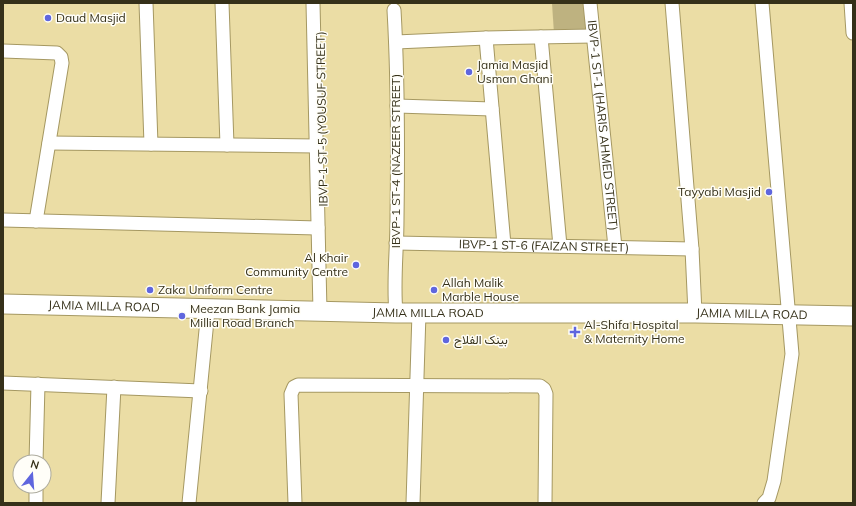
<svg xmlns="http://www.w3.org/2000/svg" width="856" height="506" font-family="Mulish,Vazirmatn,sans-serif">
	<rect width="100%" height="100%" fill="#ebdda5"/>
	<!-- green -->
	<path fill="#beb280" d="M 552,3 L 587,3 L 589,34 L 554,34 Z"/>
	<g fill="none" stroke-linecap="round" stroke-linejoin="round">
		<!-- street casing -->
		<g stroke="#a59862" stroke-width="15">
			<g id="street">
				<path d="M 146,3 L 151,144"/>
				<path d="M 222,3 L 227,145"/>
				<path d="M 313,3 L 320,311"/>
				<path id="s1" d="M 590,3 L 615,247"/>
				<path d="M 672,3 L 692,249 L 695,313"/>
				<path d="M 762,3 L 792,354 L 774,481 L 769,498 L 764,503"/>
				<path d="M 851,3 L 853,33"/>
				<path d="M 394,10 C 398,79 398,149 397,219 C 397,251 393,282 396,313"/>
				<path d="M 541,37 L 560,246"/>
				<path d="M 486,38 L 504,245"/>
				<path d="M 396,42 L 486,38 L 593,36"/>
				<path d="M 3,51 L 57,53 L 61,57 L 62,63 L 36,221"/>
				<path d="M 397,106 L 492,109"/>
				<path d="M 49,143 L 317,146"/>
				<path d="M 3,220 L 318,228"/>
				<path id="s2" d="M 396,243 L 692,249"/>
				<path d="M 3,383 L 201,391"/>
				<path d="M 36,462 L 38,384"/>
				<path d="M 36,503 L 36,486"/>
				<path d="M 108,503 L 114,387"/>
				<path d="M 189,503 L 208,310"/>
				<path d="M 295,503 L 291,394 L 294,387 L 298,385 L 540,386 L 544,389 L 546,394 L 545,503"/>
				<path d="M 413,503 L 419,313"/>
			</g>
		</g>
		<!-- secondary casing -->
		<g stroke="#a59862" stroke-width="21">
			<g id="secondary">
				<path id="s3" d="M 3,304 L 396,313 L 695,313 L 853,316"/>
			</g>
		</g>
		<!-- street -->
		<use href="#street" stroke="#fff" stroke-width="13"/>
		<!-- secondary -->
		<use href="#secondary" stroke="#fff" stroke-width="19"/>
	</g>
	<!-- markers -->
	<g fill="#5f66de" stroke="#fffef8" stroke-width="1.5">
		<circle cx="48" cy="18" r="4"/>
		<circle cx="469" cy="72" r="4"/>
		<circle cx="769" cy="192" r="4"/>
		<circle cx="356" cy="265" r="4"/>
		<circle cx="150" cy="290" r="4"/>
		<circle cx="434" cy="290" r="4"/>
		<circle cx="182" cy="316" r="4"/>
		<path d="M573 326h4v4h4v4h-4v4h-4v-4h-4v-4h4z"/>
		<circle cx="446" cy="340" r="4"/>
	</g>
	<g text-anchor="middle" stroke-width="3" stroke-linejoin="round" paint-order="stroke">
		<!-- poi labels -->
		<g font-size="12" fill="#353019" stroke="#fffef8" text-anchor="start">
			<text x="56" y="22">Daud Masjid</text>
			<text x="477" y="69">Jamia Masjid<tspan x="477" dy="14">Usman Ghani</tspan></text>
			<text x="761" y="196" text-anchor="end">Tayyabi Masjid</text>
			<text x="348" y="262" text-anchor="end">Al Khair<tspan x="348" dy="14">Community Centre</tspan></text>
			<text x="442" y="287">Allah Malik<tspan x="442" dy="14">Marble House</tspan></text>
			<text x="158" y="294">Zaka Uniform Centre</text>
			<text x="190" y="313">Meezan Bank Jamia<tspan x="190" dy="14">Millia Road Branch</tspan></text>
			<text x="584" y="329">Al-Shifa Hospital<tspan x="584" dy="14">&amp; Maternity Home</tspan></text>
			<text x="454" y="344">بینک الفلاح</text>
		</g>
		<!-- street labels -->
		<g font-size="12" fill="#353019" stroke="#fffef8">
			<text transform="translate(322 119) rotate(-91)" y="4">IBVP-1 ST-5 (YOUSUF STREET)</text>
			<text dy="4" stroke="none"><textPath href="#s1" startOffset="123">IBVP-1 ST-1 (HARIS AHMED STREET)</textPath></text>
			<text transform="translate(396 161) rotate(-90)" y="4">IBVP-1 ST-4 (NAZEER STREET)</text>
			<text dy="4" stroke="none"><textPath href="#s2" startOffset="148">IBVP-1 ST-6 (FAIZAN STREET)</textPath></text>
			<text dy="4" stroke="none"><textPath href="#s3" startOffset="101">JAMIA MILLA ROAD</textPath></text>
			<text dy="4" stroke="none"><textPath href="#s3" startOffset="425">JAMIA MILLA ROAD</textPath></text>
			<text dy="4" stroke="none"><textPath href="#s3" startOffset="749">JAMIA MILLA ROAD</textPath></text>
		</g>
	</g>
	<!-- border -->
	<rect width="856" height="506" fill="none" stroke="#353019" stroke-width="8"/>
	<!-- north arrow -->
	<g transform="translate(32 474) rotate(17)"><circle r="19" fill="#fffef8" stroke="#aeac9f"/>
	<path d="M0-3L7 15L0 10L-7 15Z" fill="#5f66de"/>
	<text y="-6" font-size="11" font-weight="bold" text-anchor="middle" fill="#353019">N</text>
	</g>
</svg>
